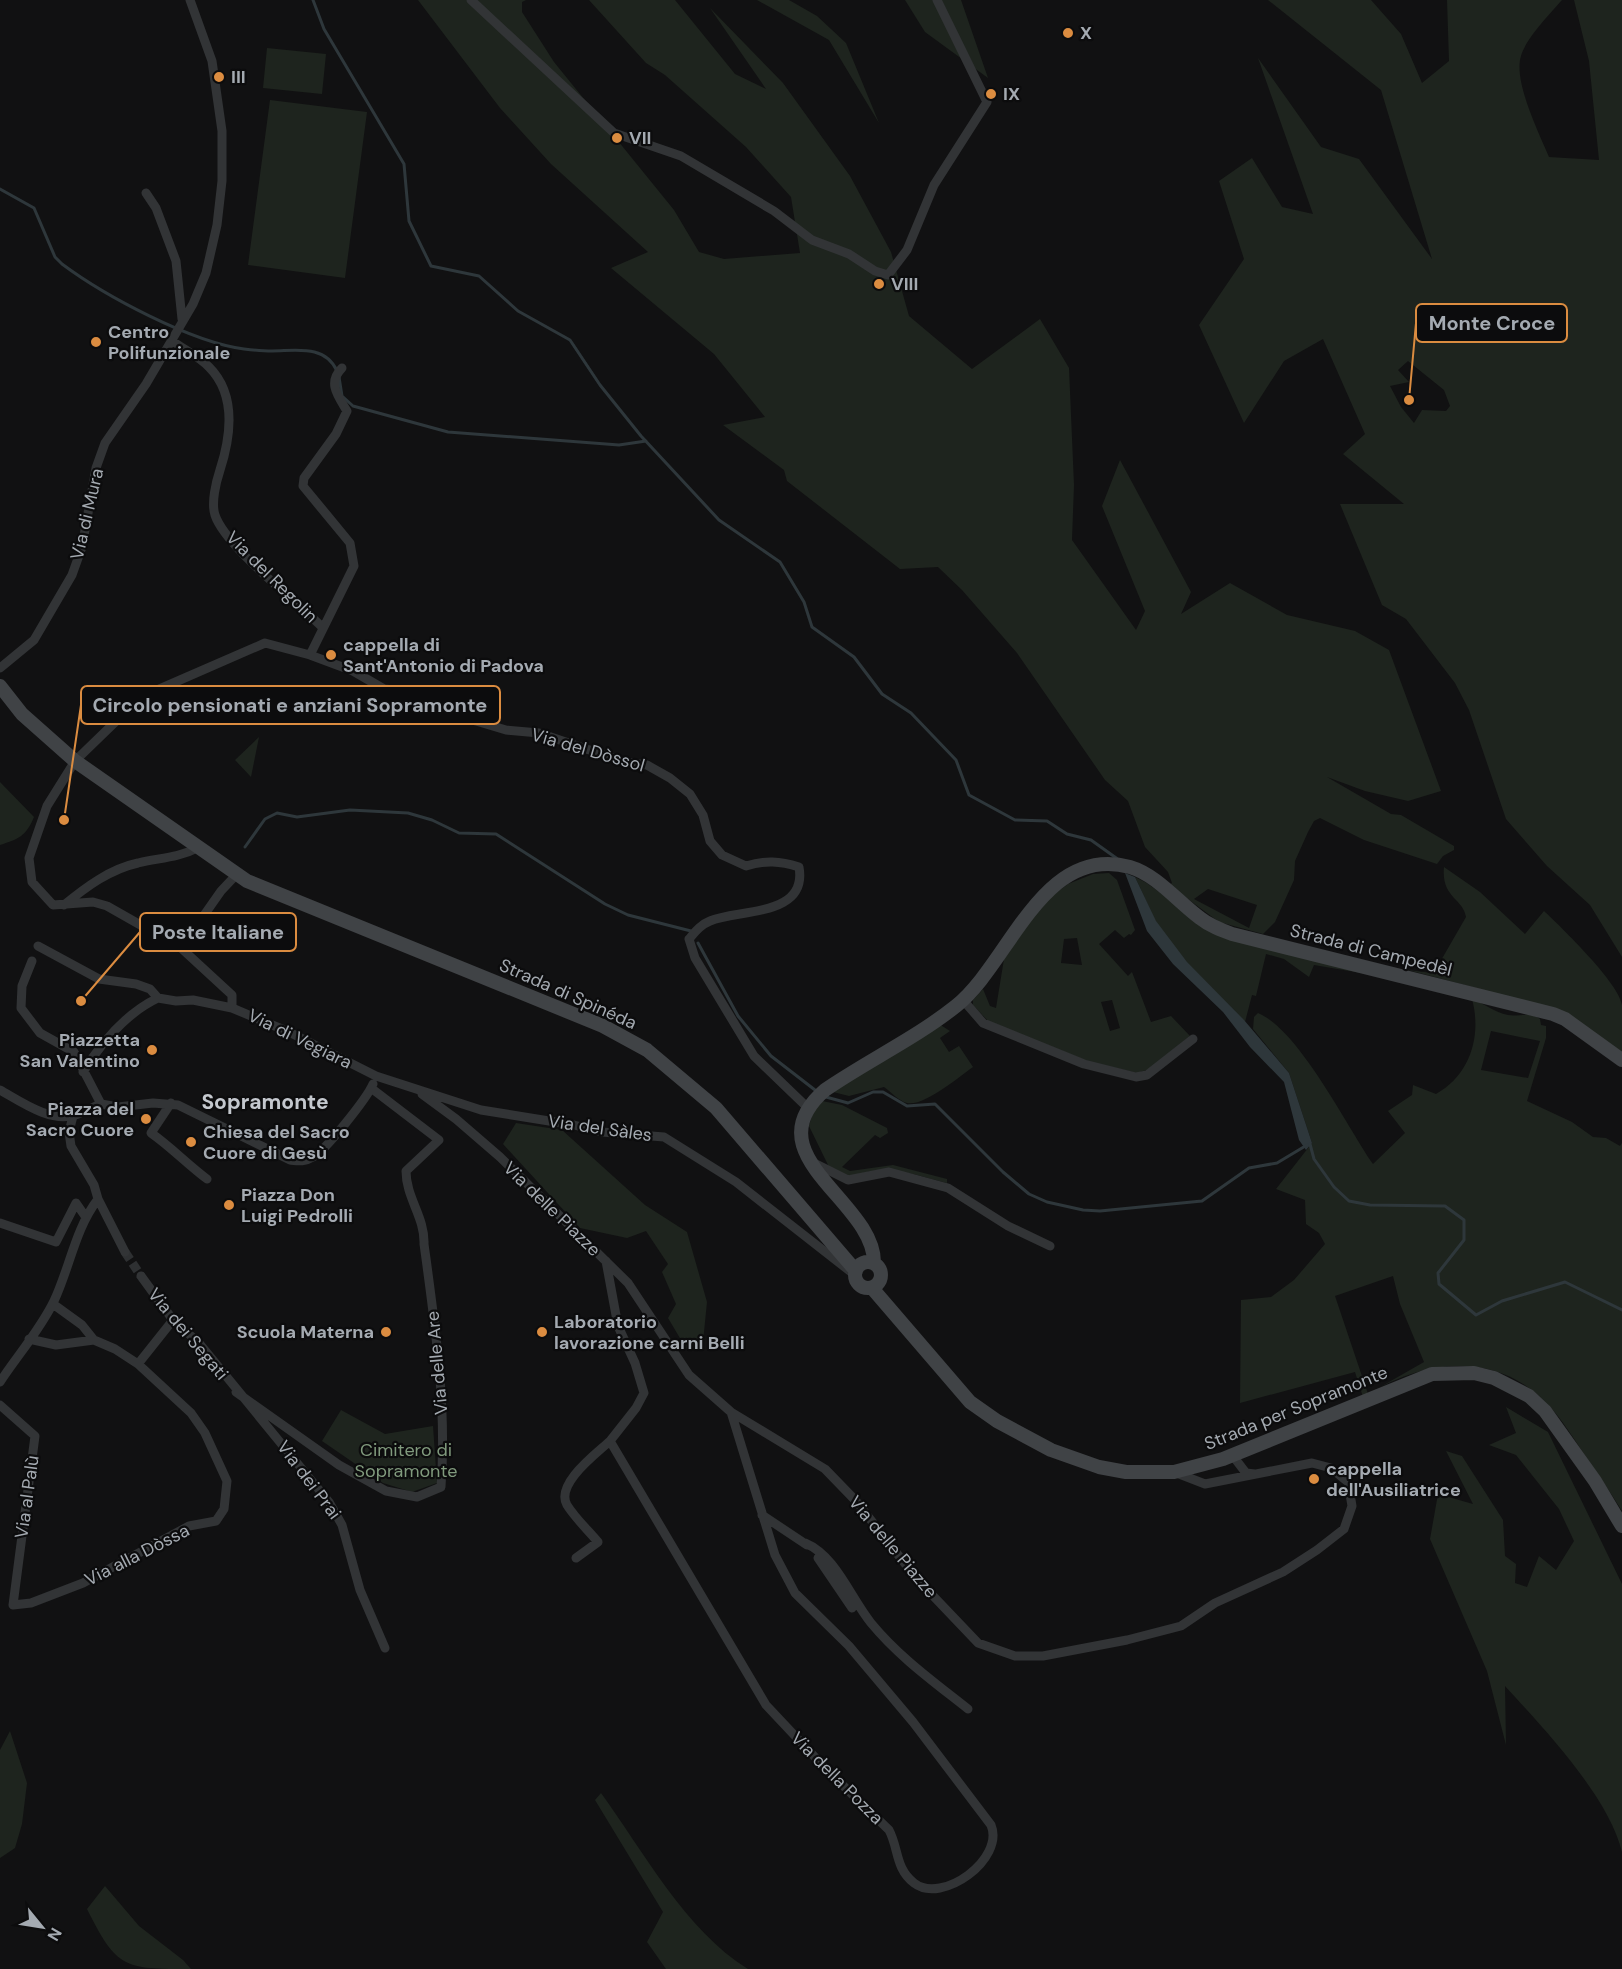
<svg xmlns="http://www.w3.org/2000/svg" width="1622" height="1969" font-family="'DM Sans',sans-serif">
	<rect width="100%" height="100%" fill="#111112"/>
	<!-- green -->
	<path fill="#1e241e" fill-rule="evenodd" d="M 418,0 L 526,0 L 522,2 L 522,12 L 554,62 L 674,210 L 699,252 L 724,259 L 800,253 L 791,197 L 746,147 L 665,75 L 646,63 L 589,0 L 675,0 L 735,74 L 766,89 L 710,8 L 783,83 L 850,176 L 891,252 L 909,316 L 972,369 L 1040,319 L 1069,368 L 1074,485 L 1072,540 L 1136,630 L 1145,611 L 1102,506 L 1120,460 L 1191,592 L 1181,614 L 1230,583 L 1287,615 L 1355,631 L 1389,650 L 1441,791 L 1408,801 L 1365,791 L 1327,777 L 1391,814 L 1401,815 L 1454,846 L 1454,850 L 1443,856 L 1437,864 L 1364,840 L 1320,818 L 1314,821 L 1308,832 L 1295,861 L 1294,880 L 1275,922 L 1263,934 L 1219,922 L 1169,885 L 1172,883 L 1168,872 L 1145,847 L 1128,801 L 1105,780 L 1017,653 L 962,590 L 938,567 L 900,569 L 787,481 L 784,470 L 723,425 L 765,417 L 714,354 L 611,268 L 648,252 L 551,164 L 500,108 ZM 1208,889 L 1257,905 L 1249,928 L 1194,899 Z
		M 757,0 L 789,0 L 817,16 L 846,43 L 879,123 L 829,40 Z
		M 905,0 L 961,0 L 988,78 L 925,32 Z
		M 1268,0 L 1371,0 L 1401,34 L 1422,83 L 1449,61 L 1447,0 L 1562,0 C 1550,14 1526,38 1521,56 C 1513,81 1539,133 1549,157 L 1599,160 L 1589,61 L 1574,0 L 1622,0 L 1622,957 L 1590,905 L 1547,866 L 1506,819 L 1469,710 L 1455,683 L 1406,619 L 1382,605 L 1340,504 L 1404,504 L 1343,454 L 1365,434 L 1323,339 L 1284,361 L 1244,423 L 1199,325 L 1244,259 L 1219,181 L 1252,158 L 1282,207 L 1313,214 L 1258,58 L 1321,147 L 1359,159 L 1432,259 L 1381,90 ZM 1408,361 L 1444,390 L 1450,406 L 1446,411 L 1422,410 L 1414,423 L 1401,407 L 1390,386 L 1409,382 L 1398,370 Z
		M 267,48 L 326,54 L 322,94 L 263,88 Z
		M 270,100 L 367,112 L 345,278 L 248,265 Z
		M 259,737 L 251,777 L 235,760 Z
		M 0,782 L 34,817 C 26,836 19,839 0,845 Z
		M 1444,867 L 1480,892 L 1525,934 L 1544,911 C 1562,928 1619,983 1622,1005 C 1622,1020 1622,1037 1622,1053 L 1491,992 L 1408,970 L 1432,973 L 1436,969 L 1466,917 C 1463,898 1441,898 1444,867 Z
		M 1109,873 L 1117,880 L 1135,930 L 1131,935 L 1129,934 L 1124,938 L 1115,930 L 1099,944 L 1128,976 L 1132,972 L 1151,1022 L 1171,1016 L 1190,1036 L 1150,1069 L 1137,1073 L 1090,1062 L 988,1021 L 973,1005 L 973,1000 L 983,989 L 990,1006 L 996,1008 L 1004,959 L 1038,910 L 1049,898 L 1068,884 L 1093,874 ZM 1077,938 L 1082,965 L 1061,963 L 1064,939 ZM 1112,1000 L 1120,1028 L 1110,1031 L 1101,1002 Z
		M 1135,877 C 1165,890 1185,920 1215,934 L 1373,975 L 1314,965 L 1309,977 L 1284,959 L 1266,954 L 1256,996 L 1252,995 L 1245,1022 C 1215,989 1177,959 1155,920 C 1148,906 1142,891 1135,877 Z
		M 1472,999 C 1485,1004 1494,1012 1508,1015 C 1519,1017 1530,1011 1540,1019 L 1541,1025 L 1546,1026 L 1546,1038 L 1527,1101 L 1572,1122 L 1593,1137 L 1606,1138 L 1620,1146 L 1622,1143 L 1622,1511 C 1611,1493 1598,1475 1586,1457 C 1572,1436 1558,1412 1538,1395 C 1486,1350 1417,1363 1363,1397 L 1355,1372 L 1240,1403 L 1241,1300 L 1271,1297 L 1294,1280 L 1325,1244 L 1319,1233 L 1306,1224 L 1305,1200 L 1276,1189 L 1312,1143 L 1289,1073 L 1253,1029 L 1254,1017 L 1258,1013 C 1299,1030 1346,1125 1373,1164 L 1405,1133 L 1388,1111 L 1412,1095 L 1413,1085 L 1436,1094 C 1470,1075 1482,1036 1472,999 ZM 1491,1031 L 1540,1041 L 1528,1078 L 1481,1070 ZM 1393,1276 L 1400,1304 L 1424,1362 L 1368,1394 L 1335,1296 Z
		M 939,1024 L 950,1031 L 940,1038 L 949,1052 L 959,1046 L 973,1067 C 960,1076 924,1107 907,1103 C 899,1101 891,1092 884,1087 L 849,1096 L 833,1092 Z
		M 822,1101 L 842,1105 L 887,1128 L 888,1133 L 880,1138 L 875,1135 L 842,1167 L 850,1171 L 893,1165 L 947,1179 L 947,1183 C 909,1174 889,1163 850,1177 L 829,1167 L 809,1126 L 813,1112 Z
		M 516,1123 L 562,1130 L 645,1205 L 687,1232 L 707,1302 L 703,1342 L 687,1350 L 668,1318 L 676,1304 L 662,1272 L 668,1264 L 646,1231 L 627,1238 L 580,1228 L 503,1144 Z
		M 1506,1407 L 1548,1432 L 1622,1584 L 1622,1852 C 1609,1797 1544,1729 1505,1686 L 1506,1745 L 1487,1671 L 1430,1539 L 1438,1494 L 1473,1504 L 1446,1451 L 1462,1456 L 1503,1520 L 1505,1556 L 1516,1564 L 1515,1583 L 1527,1587 L 1539,1556 L 1556,1570 L 1574,1541 L 1559,1509 L 1516,1455 L 1489,1445 L 1516,1433 Z
		M 341,1410 L 385,1434 L 433,1426 L 437,1483 L 412,1492 L 383,1483 L 322,1441 Z
		M 10,1731 L 27,1783 L 22,1824 L 15,1848 L 0,1858 L 0,1750 Z
		M 601,1793 C 644,1852 685,1930 748,1969 L 666,1969 L 647,1942 L 663,1912 L 595,1800 Z
		M 105,1886 L 139,1926 L 183,1960 L 191,1969 C 124,1969 117,1969 87,1909 Z"/>
	<!-- water -->
	<path fill="#2e373b" d="M 1125,873 L 1135,877 L 1156,921 L 1187,962 L 1244,1020 L 1289,1073 L 1312,1143 L 1306,1150 L 1299,1140 L 1284,1082 L 1250,1047 L 1223,1012 L 1173,964 L 1147,931 Z"/>
	<g fill="none" stroke-linecap="round" stroke-linejoin="round">
		<!-- stream -->
		<path stroke="#2e373b" stroke-width="3" d="M 313,0 L 324,29 L 404,164 L 409,221 L 431,266 L 479,276 L 518,311 L 570,340 L 600,385 L 641,436 L 719,520 L 780,562 L 804,602 L 812,627 L 854,657 L 882,694 L 911,713 L 956,760 L 969,795 L 1015,820 L 1047,821 L 1067,834 L 1091,840 L 1119,860
			M 0,189 L 34,208 L 55,257 L 62,264 C 105,296 191,342 244,349 C 253,350 263,351 272,351 C 295,351 325,344 337,371
			M 339,377 L 342,396 L 353,406 L 448,432 L 619,445 L 646,441
			M 245,847 L 265,819 L 277,813 L 297,817 L 350,810 L 408,813 L 432,820 L 459,833 L 496,834 L 605,904 L 628,915 L 691,931
			M 698,943 L 738,1016 L 771,1056 L 815,1090
			M 826,1097 L 848,1103 L 873,1092 L 883,1092 L 907,1106 L 935,1104 L 1003,1172 L 1029,1194 L 1047,1202 L 1083,1210 L 1100,1211 L 1202,1201 L 1249,1168 L 1277,1163 L 1307,1145
			M 1310,1144 L 1314,1159 L 1334,1187 L 1349,1201 L 1370,1205 L 1445,1206 L 1464,1220 L 1464,1240 L 1438,1273 L 1439,1284 L 1476,1315 L 1502,1301 L 1565,1282 L 1622,1310"/>
		<!-- street-tunnel -->
		<path stroke="#2e3032" stroke-width="9" stroke-dasharray="9 4.5" stroke-linecap="butt" d="M 125,1252 L 141,1276"/>
		<!-- street -->
		<path stroke="#323436" stroke-width="9" d="M 471,0 L 614,133 L 681,156 L 774,211 L 812,240 L 849,254 L 875,271 L 888,275 L 907,250 L 934,185 L 987,102 L 937,0
			M 146,193 L 156,208 L 176,261 L 182,319
			M 171,340 C 183,349 198,356 209,367 C 237,395 231,436 220,470 C 216,482 211,503 215,515 C 225,546 297,602 323,628
			M 310,655 L 354,566 L 350,543 L 303,486 L 304,478 L 336,434 L 347,411 C 338,396 327,383 342,368
			M 0,668 L 34,640 L 72,575 L 82,547 L 96,468 L 105,443 L 146,384 L 193,304 L 206,273 L 217,225 L 222,181 L 222,131 L 212,61 L 190,0
			M 64,905 C 86,887 110,869 138,863 C 158,858 178,858 197,848
			M 38,946 L 99,979 L 136,984 L 150,989 L 158,998 L 176,1001 L 193,1000 L 232,1008
			M 181,948 L 221,891 L 237,874
			M 32,961 L 22,986 L 21,1008 L 40,1033 L 74,1052 L 101,1104
			M 963,1000 L 983,1023 L 1084,1064 L 1136,1077 L 1147,1075 L 1193,1039
			M 83,1072 C 102,1042 126,1013 158,998
			M 0,1090 C 20,1101 50,1123 75,1115 C 84,1113 92,1107 101,1104
			M 422,1094 L 456,1119 L 500,1157 L 628,1283 L 689,1375 L 731,1412 L 825,1469 L 856,1501 L 917,1579 L 978,1643 L 1015,1656 L 1043,1656 L 1127,1640 L 1181,1626 L 1215,1603 L 1283,1572 L 1317,1550 L 1344,1529 L 1352,1506 L 1348,1482 L 1331,1468 L 1312,1463 L 1205,1484 L 1174,1472
			M 171,1103 L 151,1133 C 171,1147 187,1164 207,1179
			M 101,1104 L 118,1107 L 153,1103 L 178,1105 L 290,1160 C 299,1161 305,1162 313,1157 C 326,1150 367,1098 373,1084
			M 809,1109 L 754,1056 L 695,958 L 689,939 C 695,932 700,925 710,921 C 738,909 808,917 799,867 C 780,861 765,860 746,866 L 722,855 L 710,841 L 703,815 L 690,794 L 670,778 L 647,765 L 625,762 L 539,733 L 506,730 L 476,721 L 427,693 L 384,689 L 353,671 L 310,655 L 265,643 L 141,697 L 75,761 L 47,806 L 29,858 L 32,882 L 53,905 L 93,902 L 107,906 L 181,948 L 232,995 L 232,1008 L 289,1032 L 376,1076 L 481,1110 L 574,1125 L 602,1132 L 664,1137 L 736,1182 L 851,1272
			M 73,1116 L 69,1132 L 71,1146 L 94,1185 L 98,1199 L 125,1252
			M 814,1163 L 848,1180 L 889,1172 L 948,1188 L 1008,1226 L 1050,1246
			M 0,1223 L 56,1242 L 76,1203 L 85,1216
			M 606,1261 L 618,1326 L 635,1363 L 644,1393 L 636,1408 L 610,1441 L 766,1705 L 828,1771 L 889,1830 C 899,1849 895,1868 914,1883 C 942,1905 1005,1859 991,1825 L 913,1722 L 849,1646 L 795,1593 L 775,1555 L 731,1412
			M 141,1276 L 173,1320 L 199,1343 L 329,1502 L 342,1525 L 360,1590 L 385,1648
			M 53,1304 L 82,1325 L 94,1340
			M 138,1364 L 173,1320
			M 0,1382 C 17,1356 40,1330 54,1301 C 70,1267 75,1229 98,1199
			M 236,1392 L 339,1465 L 386,1491 L 417,1497 L 441,1487 C 447,1405 435,1325 424,1244 C 425,1217 406,1198 406,1171 L 439,1140 L 371,1088
			M 0,1405 L 35,1436 L 13,1605 L 31,1603 L 83,1583 L 189,1526 L 216,1521 L 224,1509 L 227,1481 L 205,1433 L 191,1413 L 138,1364 L 115,1349 L 94,1340 L 56,1345 L 29,1339
			M 1233,1456 L 1246,1473 L 1255,1474
			M 762,1515 L 807,1545
			M 805,1543 C 836,1556 850,1597 871,1623 C 899,1657 934,1682 968,1709
			M 576,1558 L 598,1542 C 588,1530 575,1518 567,1505 C 555,1484 596,1454 610,1441
			M 818,1558 L 852,1608"/>
		<!-- secondary -->
		<path stroke="#404346" stroke-width="14" d="M 0,686 L 22,714 L 75,761 L 247,881 L 603,1026 L 647,1050 L 716,1108 L 856,1271
			M855 1275a13 13 0 1 1 26 0a13 13 0 1 1-26 0Z
			M 874,1263 C 875,1201 750,1155 825,1090 C 867,1061 916,1038 956,1006 C 1010,963 1042,843 1130,867 C 1157,875 1178,902 1200,918 C 1210,926 1221,930 1232,934 L 1553,1014 L 1565,1019 L 1622,1060
			M 872,1288 L 970,1402 L 997,1421 L 1051,1450 L 1099,1467 L 1126,1472 L 1174,1472 L 1223,1459 L 1432,1374 L 1474,1373 L 1494,1378 L 1529,1396 L 1545,1411 L 1595,1481 L 1622,1526"/>
	</g>
	<!-- markers -->
	<g fill="#db8c40" stroke="#0c0c0d" stroke-width="2">
		<circle cx="1068" cy="33" r="6"/>
		<circle cx="219" cy="77" r="6"/>
		<circle cx="991" cy="94" r="6"/>
		<circle cx="617" cy="138" r="6"/>
		<circle cx="879" cy="284" r="6"/>
		<circle cx="96" cy="342" r="6"/>
		<circle cx="331" cy="655" r="6"/>
		<circle cx="152" cy="1050" r="6"/>
		<circle cx="146" cy="1119" r="6"/>
		<circle cx="191" cy="1142" r="6"/>
		<circle cx="229" cy="1205" r="6"/>
		<circle cx="386" cy="1332" r="6"/>
		<circle cx="542" cy="1332" r="6"/>
		<circle cx="1314" cy="1479" r="6"/>
	</g>
	<g text-anchor="middle" stroke-width="4.5" stroke-linejoin="round" paint-order="stroke">
		<!-- poi labels -->
		<g font-size="18" font-weight="bold" fill="#a4aab1" stroke="#0c0c0d" text-anchor="start">
			<text x="1080" y="39">X</text>
			<text x="231" y="83">III</text>
			<text x="1003" y="100">IX</text>
			<text x="629" y="144">VII</text>
			<text x="891" y="290">VIII</text>
			<text x="108" y="338">Centro<tspan x="108" dy="21">Polifunzionale</tspan></text>
			<text x="343" y="651">cappella di<tspan x="343" dy="21">Sant'Antonio di Padova</tspan></text>
			<text x="140" y="1046" text-anchor="end">Piazzetta<tspan x="140" dy="21">San Valentino</tspan></text>
			<text x="134" y="1115" text-anchor="end">Piazza del<tspan x="134" dy="21">Sacro Cuore</tspan></text>
			<text x="203" y="1138">Chiesa del Sacro<tspan x="203" dy="21">Cuore di Gesù</tspan></text>
			<text x="241" y="1201">Piazza Don<tspan x="241" dy="21">Luigi Pedrolli</tspan></text>
			<text x="554" y="1328">Laboratorio<tspan x="554" dy="21">lavorazione carni Belli</tspan></text>
			<text x="374" y="1338" text-anchor="end">Scuola Materna</text>
			<text x="1326" y="1475">cappella<tspan x="1326" dy="21">dell'Ausiliatrice</tspan></text>
		</g>
		<!-- street labels -->
		<g font-size="18" fill="#a4aab1" stroke="#0c0c0d">
			<text transform="translate(87 514) rotate(-77)" y="6">Via di Mura</text>
			<text transform="translate(272 577) rotate(45)" y="6">Via del Regolin</text>
			<text transform="translate(588 750) rotate(16)" y="6">Via del Dòssol</text>
			<text transform="translate(1371 950) rotate(14)" y="6">Strada di Campedèl</text>
			<text transform="translate(568 994) rotate(24)" y="6">Strada di Spinéda</text>
			<text transform="translate(300 1039) rotate(26)" y="6">Via di Vegiara</text>
			<text transform="translate(600 1128) rotate(8)" y="6">Via del Sàles</text>
			<text transform="translate(552 1209) rotate(44)" y="6">Via delle Piazze</text>
			<text transform="translate(188 1334) rotate(50)" y="6">Via dei Segati</text>
			<text transform="translate(437 1363) rotate(-95)" y="6">Via delle Are</text>
			<text transform="translate(1296 1408) rotate(-22)" y="6">Strada per Sopramonte</text>
			<text transform="translate(309 1480) rotate(53)" y="6">Via dei Prai</text>
			<text transform="translate(27 1497) rotate(-82)" y="6">Via al Palù</text>
			<text transform="translate(893 1547) rotate(50)" y="6">Via delle Piazze</text>
			<text transform="translate(137 1555) rotate(-27)" y="6">Via alla Dòssa</text>
			<text transform="translate(837 1778) rotate(45)" y="6">Via della Pozza</text>
		</g>
		<!-- park labels -->
		<g font-size="18" fill="#809a7d" stroke="#0c0c0d">
			<text x="406" y="1456">Cimitero di<tspan x="406" dy="21">Sopramonte</tspan></text>
		</g>
		<!-- quarter labels -->
		<g font-size="21" font-weight="bold" fill="#c4c8ce" stroke="#0c0c0d">
			<text x="265" y="1109">Sopramonte</text>
		</g>
	</g>
	<!-- callouts -->
	<path fill="none" stroke="#db8c40" stroke-width="2" d="M1409 400L1416 323M64 820L81 705M81 1001L140 932"/>
	<g fill="#db8c40" stroke="#0c0c0d" stroke-width="2">
		<circle cx="1409" cy="400" r="6"/>
		<circle cx="64" cy="820" r="6"/>
		<circle cx="81" cy="1001" r="6"/>
	</g>
	<g fill="#0c0c0d" stroke="#db8c40" stroke-width="2">
		<rect x="1416" y="304" width="151" height="38" rx="6"/>
		<rect x="81" y="686" width="419" height="38" rx="6"/>
		<rect x="140" y="913" width="156" height="38" rx="6"/>
	</g>
	<g font-size="20" text-anchor="middle" font-weight="bold" fill="#a4aab1">
		<text x="1492" y="330">Monte Croce</text>
		<text x="290" y="712">Circolo pensionati e anziani Sopramonte</text>
		<text x="218" y="939">Poste Italiane</text>
	</g>
	<!-- north arrow -->
	<g transform="translate(42 1927) rotate(120)" stroke="#0c0c0d" stroke-width="4.5" paint-order="stroke">
	<path d="M0-4.5L10 22L0 15L-10 22Z" fill="#a4aab1"/>
	<text y="-9" font-size="16" font-weight="bold" text-anchor="middle" fill="#a4aab1">N</text>
	</g>
</svg>
